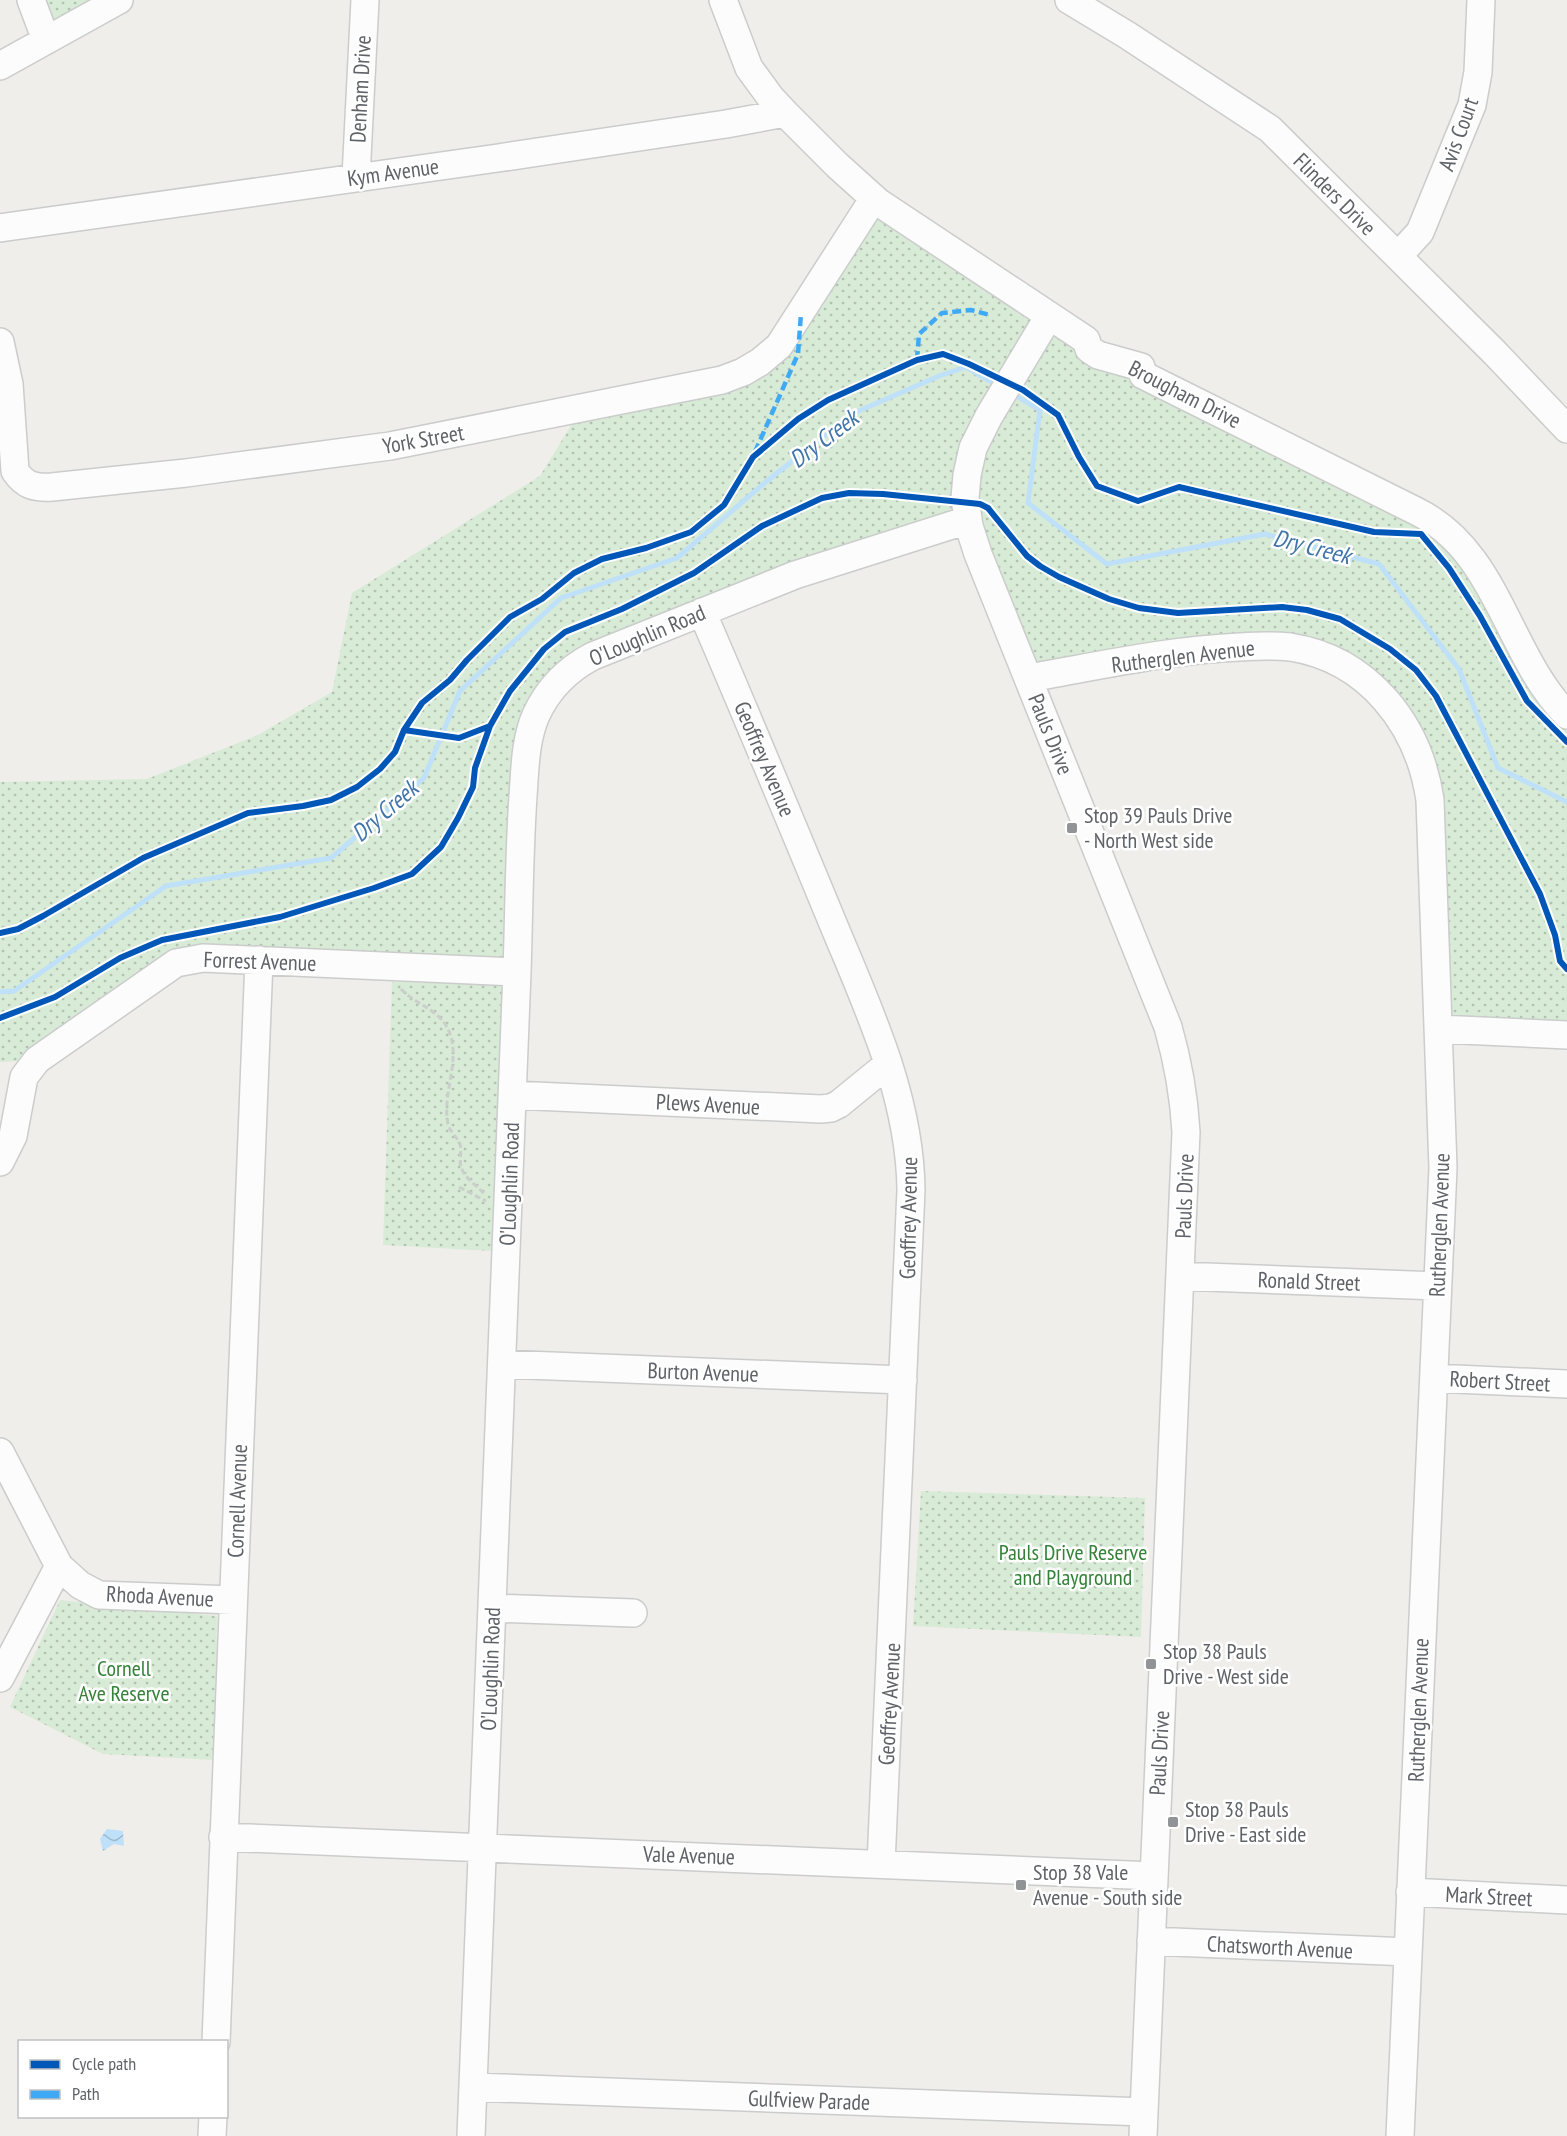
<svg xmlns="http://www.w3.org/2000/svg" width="1567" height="2136" font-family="'PT Sans Narrow',sans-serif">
	<defs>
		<pattern id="park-dots" width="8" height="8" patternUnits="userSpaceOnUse" patternTransform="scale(1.5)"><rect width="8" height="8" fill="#d8ebd6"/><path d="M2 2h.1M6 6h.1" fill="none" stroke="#b2c2b1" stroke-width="1.8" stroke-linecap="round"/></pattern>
		<pattern id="water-waves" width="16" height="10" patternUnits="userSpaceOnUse" patternTransform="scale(1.5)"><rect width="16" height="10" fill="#bfe0f9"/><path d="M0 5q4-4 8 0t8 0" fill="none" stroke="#9eb9cd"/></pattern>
	</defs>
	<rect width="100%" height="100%" fill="#efeeea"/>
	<!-- park -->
	<path fill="url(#park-dots)" d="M 31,0 L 119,0 L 46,40 Z
		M 874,198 L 1086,340 L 1432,519 L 1567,714 L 1567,1035 L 1439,1029 L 1428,787 L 1376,690 L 1279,646 L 1029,678 L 966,513 L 584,661 L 544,699 L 517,972 L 193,959 L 37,1060 L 0,1062 L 0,782 L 147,779 L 258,735 L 332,692 L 352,593 L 540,476 L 581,409 L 772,352 Z
		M 392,982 L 504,984 L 493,1251 L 383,1245 Z
		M 921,1491 L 1145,1498 L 1141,1637 L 913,1626 Z
		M 60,1600 L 217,1616 L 215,1760 L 103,1754 L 10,1707 Z"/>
	<!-- water -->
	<path fill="url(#water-waves)" d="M 107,1829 L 123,1831 L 124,1846 L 114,1844 L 103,1851 L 100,1839 Z"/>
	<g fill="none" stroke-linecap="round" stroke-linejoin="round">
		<!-- stream -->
		<path stroke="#bfe0f9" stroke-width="5" d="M 1011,393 L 1040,410 L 1028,503 L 1107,564 L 1265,534 L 1379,564 L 1459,669 L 1498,768 L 1567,802
			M 0,992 L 14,991 L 166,886 L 331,858 L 424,778 L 460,691 L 561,598 L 677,558 L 767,481 L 852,414 L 939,376 L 966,367 L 998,386"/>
		<!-- minor casing -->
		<g stroke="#cbcccc" stroke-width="30">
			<path id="minor" d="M 31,0 L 46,40
				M 723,0 L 749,68 L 771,98 L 785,113 L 837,165 L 878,202 L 1086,340 L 1089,349 L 1098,355 L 1141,367 L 1143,375 L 1416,511 C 1499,552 1506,653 1567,715
				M 1069,0 L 1127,35 L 1270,129 L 1495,353 L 1567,429
				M 0,66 L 119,0
				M 356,177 L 365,0
				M 0,228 L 498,158 L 726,124 L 785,113
				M 1398,256 L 1420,232 L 1472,105 L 1478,72 L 1481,0
				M 1049,316 L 989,416 L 973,448 L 967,475 L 965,498 L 969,526 L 978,554 L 1168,1027 C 1178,1062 1184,1096 1186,1132 L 1143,2136
				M 0,342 L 9,384 L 15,471 C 25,486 35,488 52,487 L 186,473 L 390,446 L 722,380 L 743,372 L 760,362 L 779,346 L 874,198
				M 702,612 C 745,711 786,810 827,909 C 864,1000 910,1091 911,1190 L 881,1864
				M 1029,678 C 1098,666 1169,650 1240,647 C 1256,646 1273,645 1290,647 C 1368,659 1419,724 1430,800 L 1443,1168 L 1400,2136
				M 1439,1029 L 1567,1035
				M 513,1095 L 821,1109 L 831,1108 L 839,1104 L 888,1064
				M 0,1162 L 13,1136 L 24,1077 L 37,1060 L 176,963 L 203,958 L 517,972
				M 1180,1276 L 1437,1286
				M 502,1364 L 903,1380
				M 1434,1378 L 1567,1384
				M 0,1452 L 59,1566 L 0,1678
				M 59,1566 L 80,1585 L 99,1595 L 233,1600
				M 492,1608 L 633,1613
				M 223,1837 L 1154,1876
				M 1410,1892 L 1567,1900
				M 1151,1941 L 1408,1952
				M 216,2042 L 259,960
				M 473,2087 L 1144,2112
				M 212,2136 L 213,2116
				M 471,2136 L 517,972 C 519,913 519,855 523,796 C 525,769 525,740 536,715 C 548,689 568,669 593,656 L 795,575 L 968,520"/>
		</g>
		<!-- path -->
		<path stroke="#cacfcc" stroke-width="3" stroke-dasharray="6 3" stroke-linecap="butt" d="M 401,989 C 414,1003 434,1008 445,1024 C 465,1054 441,1091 448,1124 C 450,1132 457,1137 460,1144 C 462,1151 459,1160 461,1167 C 465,1179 478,1186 485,1195
			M 459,1187 L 486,1201"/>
		<!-- minor -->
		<use href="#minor" stroke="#fdfcfc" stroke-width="27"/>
		<!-- quiet -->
		<path stroke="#3fa9f5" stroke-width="4.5" stroke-dasharray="9 4.5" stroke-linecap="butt" d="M 917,360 L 919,334 L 942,313 L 971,310 L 990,315
			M 755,452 L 798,354 L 801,314"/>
		<!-- cycleway casing -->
		<g stroke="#fff" stroke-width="10">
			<path id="cycleway" d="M 404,730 L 459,738 L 490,726
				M 0,933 L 18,929 L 43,916 L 143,858 L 248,813 L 303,806 L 331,800 L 357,787 L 380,769 L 395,752 L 404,730 L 422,703 L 450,680 L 467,660 L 510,617 L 542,599 L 574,573 L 602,559 L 646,548 L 691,532 L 724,505 L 753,457 L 798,419 L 828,400 L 917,360 L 943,354 L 969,364 L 1023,390 L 1058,415 L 1079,457 L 1097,486 L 1138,501 L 1179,487 L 1374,532 L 1421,534 L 1449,568 L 1480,616 L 1527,701 L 1567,742
				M 0,1018 L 55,997 L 120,958 L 162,940 L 280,917 L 374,888 L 412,874 L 441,847 L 458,818 L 473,787 L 475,768 L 490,726 L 510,691 L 544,649 L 565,632 L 622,609 L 694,573 L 762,526 L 822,498 L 849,493 L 883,494 L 980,504 L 988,508 L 1027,556 L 1040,566 L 1059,577 L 1109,599 L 1139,608 L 1178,613 L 1282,607 L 1307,610 L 1340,619 L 1390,649 L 1416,670 L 1436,696 L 1540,894 L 1555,935 L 1560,961 L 1567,969"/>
		</g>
		<!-- cycleway -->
		<use href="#cycleway" stroke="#0057b8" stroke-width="6"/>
	</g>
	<!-- markers -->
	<g fill="#919496" stroke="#fff" stroke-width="2">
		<rect x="1066" y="822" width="12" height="12" rx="3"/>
		<rect x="1145" y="1658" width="12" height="12" rx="3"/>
		<rect x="1167" y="1816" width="12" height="12" rx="3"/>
		<rect x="1015" y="1879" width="12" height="12" rx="3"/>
	</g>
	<g text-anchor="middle" stroke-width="5" stroke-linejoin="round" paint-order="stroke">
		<!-- street labels -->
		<g font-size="22" fill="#5f6368" stroke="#fff">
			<text transform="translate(360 89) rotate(-87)" y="8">Denham Drive</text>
			<text transform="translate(1458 134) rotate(-70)" y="8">Avis Court</text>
			<text transform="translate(393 172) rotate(-8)" y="8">Kym Avenue</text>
			<text transform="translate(1335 194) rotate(45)" y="8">Flinders Drive</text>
			<text transform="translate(1185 394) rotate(27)" y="8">Brougham Drive</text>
			<text transform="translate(423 439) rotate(-10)" y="8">York Street</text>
			<text transform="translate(647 635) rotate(-23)" y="8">O'Loughlin Road</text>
			<text transform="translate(1183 656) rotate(-7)" y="8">Rutherglen Avenue</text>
			<text transform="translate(1051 734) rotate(68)" y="8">Pauls Drive</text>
			<text transform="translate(765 759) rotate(67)" y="8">Geoffrey Avenue</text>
			<text transform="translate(260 961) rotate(2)" y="8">Forrest Avenue</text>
			<text transform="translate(708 1104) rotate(3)" y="8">Plews Avenue</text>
			<text transform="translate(509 1184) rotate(-88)" y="8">O'Loughlin Road</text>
			<text transform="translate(1184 1196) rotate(-88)" y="8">Pauls Drive</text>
			<text transform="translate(908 1218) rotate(-89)" y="8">Geoffrey Avenue</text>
			<text transform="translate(1439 1225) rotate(-88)" y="8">Rutherglen Avenue</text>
			<text transform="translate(1309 1281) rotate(2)" y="8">Ronald Street</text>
			<text transform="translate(703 1372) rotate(2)" y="8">Burton Avenue</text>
			<text transform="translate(1500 1381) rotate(3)" y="8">Robert Street</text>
			<text transform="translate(237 1501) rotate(-88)" y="8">Cornell Avenue</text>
			<text transform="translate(160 1596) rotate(3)" y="8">Rhoda Avenue</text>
			<text transform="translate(490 1669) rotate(-88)" y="8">O'Loughlin Road</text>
			<text transform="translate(889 1704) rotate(-87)" y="8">Geoffrey Avenue</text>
			<text transform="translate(1418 1710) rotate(-88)" y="8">Rutherglen Avenue</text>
			<text transform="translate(1159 1753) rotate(-87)" y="8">Pauls Drive</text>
			<text transform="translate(689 1855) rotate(2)" y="8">Vale Avenue</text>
			<text transform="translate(1489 1896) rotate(3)" y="8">Mark Street</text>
			<text transform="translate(1280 1947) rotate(3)" y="8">Chatsworth Avenue</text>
			<text transform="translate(809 2100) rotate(2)" y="8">Gulfview Parade</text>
		</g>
		<!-- poi labels -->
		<g font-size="22" fill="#5f6368" stroke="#fff" text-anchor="start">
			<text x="1084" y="823">Stop 39 Pauls Drive<tspan x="1084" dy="25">- North West side</tspan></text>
			<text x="1163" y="1659">Stop 38 Pauls<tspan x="1163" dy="25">Drive - West side</tspan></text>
			<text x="1185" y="1817">Stop 38 Pauls<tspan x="1185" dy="25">Drive - East side</tspan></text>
			<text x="1033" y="1880">Stop 38 Vale<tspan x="1033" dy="25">Avenue - South side</tspan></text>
		</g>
		<!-- park labels -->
		<g font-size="22" fill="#348238" stroke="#fff">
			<text x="1073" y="1560">Pauls Drive Reserve<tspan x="1073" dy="25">and Playground</tspan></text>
			<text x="124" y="1676">Cornell<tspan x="124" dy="25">Ave Reserve</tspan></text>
		</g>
		<!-- water labels -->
		<g font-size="24" font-style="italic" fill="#4174aa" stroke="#fff">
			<text transform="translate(824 439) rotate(-37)" y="8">Dry Creek</text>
			<text transform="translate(1312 547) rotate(14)" y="8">Dry Creek</text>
			<text transform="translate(385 811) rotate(-41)" y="8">Dry Creek</text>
		</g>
	</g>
	<!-- legend -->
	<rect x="18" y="2040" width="210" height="78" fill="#ffffff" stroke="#bfc1c3" stroke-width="1.5"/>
	<rect x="30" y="2060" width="30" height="9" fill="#0057b8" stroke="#bfc1c3" stroke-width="1.5"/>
	<text x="72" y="2070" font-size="18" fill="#5f6368">Cycle path</text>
	<rect x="30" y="2090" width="30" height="9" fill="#3fa9f5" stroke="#bfc1c3" stroke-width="1.5"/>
	<text x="72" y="2100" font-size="18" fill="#5f6368">Path</text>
</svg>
